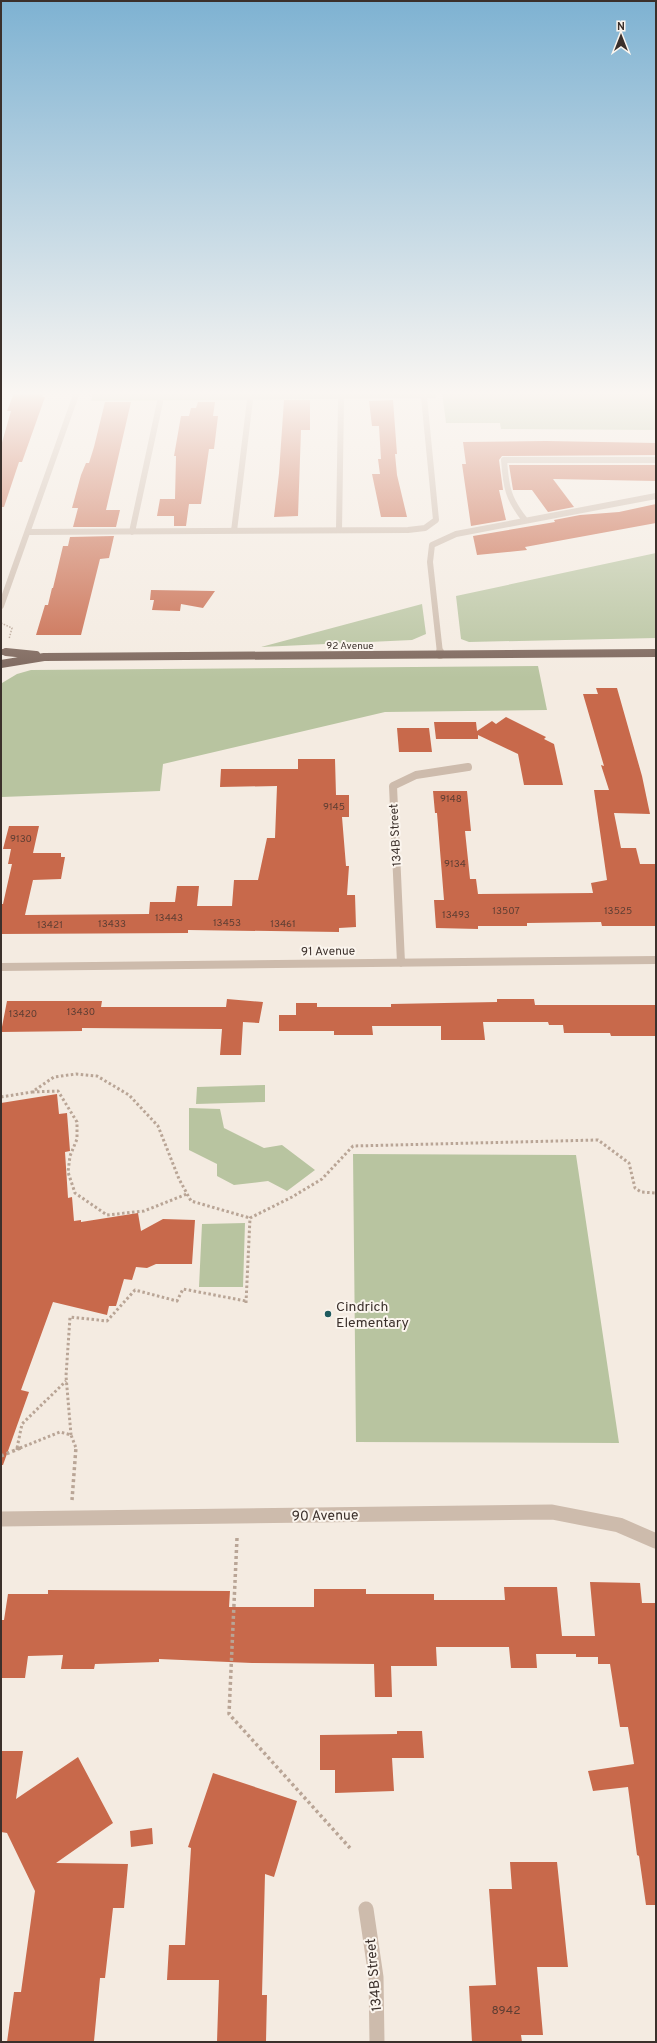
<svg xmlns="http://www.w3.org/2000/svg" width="657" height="2043" font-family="Overpass,sans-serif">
	<rect width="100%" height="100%" fill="#f4ebe1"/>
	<!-- green -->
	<path fill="#b8c4a0" d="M 94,392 L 435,392 L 436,398 L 91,401 Z
		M 442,392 L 656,392 L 656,430 L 501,429 L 500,423 L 446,423 Z
		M 656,553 L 656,638 L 469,642 L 461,639 L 456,596 Z
		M 422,604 L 426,634 L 412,640 L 261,647 Z
		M 538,666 L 547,710 L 385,712 L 163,764 L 160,791 L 2,797 L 1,686 L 2,683 L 17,674 L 31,670 Z
		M 265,1085 L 265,1102 L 196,1104 L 197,1087 Z
		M 189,1108 L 220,1109 L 224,1128 L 264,1148 L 282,1145 L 315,1170 L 287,1191 L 268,1181 L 234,1185 L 217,1176 L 217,1164 L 189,1150 Z
		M 353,1154 L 576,1155 L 619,1443 L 356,1442 Z
		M 245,1223 L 243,1287 L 199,1287 L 202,1224 Z"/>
	<!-- building -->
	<path fill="#c8694b" d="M 14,393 L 43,394 L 42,397 L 45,397 L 22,462 L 19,462 L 4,507 L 1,507 L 1,446 L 11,411 L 7,411 Z
		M 284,400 L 310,400 L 310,430 L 301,430 L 298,516 L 274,517 L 279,473 Z
		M 393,400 L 397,454 L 395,454 L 397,475 L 407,517 L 381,517 L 372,474 L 380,474 L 378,459 L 381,459 L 379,426 L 372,426 L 369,401 Z
		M 105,402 L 131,402 L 106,510 L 120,510 L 116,527 L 73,527 L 78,508 L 72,508 L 81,475 L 86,463 L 89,463 L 94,447 Z
		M 198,402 L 215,402 L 213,416 L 218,416 L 214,449 L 209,449 L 201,504 L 189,504 L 186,526 L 174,526 L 174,516 L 157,516 L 160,499 L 175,499 L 176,456 L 174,456 L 181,416 L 189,416 L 191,408 L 196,408 Z
		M 546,441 L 656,443 L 656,455 L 502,456 L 499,460 L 503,490 L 499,490 L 506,520 L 471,526 L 462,464 L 466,464 L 463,442 Z
		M 509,465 L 656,465 L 656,481 L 553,479 L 574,507 L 548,512 L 532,490 L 513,490 Z
		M 656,504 L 656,523 L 525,547 L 527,550 L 477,555 L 473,536 L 555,522 L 554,520 L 580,515 L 619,512 Z
		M 114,536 L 109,558 L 100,559 L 81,635 L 36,635 L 45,605 L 48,605 L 52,588 L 53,588 L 63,546 L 68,546 L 70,537 Z
		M 151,590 L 215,591 L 203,608 L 181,604 L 180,611 L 152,610 L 154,600 L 150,600 Z
		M 596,688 L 617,688 L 642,776 L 650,814 L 614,813 L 621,848 L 636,848 L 640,864 L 656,864 L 656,926 L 602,926 L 601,922 L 527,923 L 527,926 L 478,926 L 478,929 L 436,928 L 434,900 L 444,900 L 437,813 L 435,813 L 433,791 L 467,791 L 471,831 L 465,831 L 470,879 L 476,879 L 478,894 L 593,893 L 591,883 L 607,880 L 594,790 L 609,790 L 601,765 L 604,766 L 583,694 L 598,694 Z
		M 506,717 L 546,737 L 544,739 L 554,744 L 563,785 L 524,785 L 518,754 L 478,735 L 478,739 L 436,739 L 434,722 L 476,722 L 477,731 L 492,721 L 496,724 Z
		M 397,728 L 429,728 L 432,752 L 399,752 Z
		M 298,759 L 335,759 L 336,795 L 349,795 L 349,817 L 342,817 L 346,866 L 349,866 L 347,895 L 355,895 L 356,927 L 339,928 L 339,932 L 188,930 L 188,933 L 1,934 L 1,904 L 3,904 L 12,864 L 8,864 L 11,849 L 3,849 L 9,826 L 39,826 L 33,853 L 61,853 L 61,857 L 65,857 L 61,879 L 33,880 L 25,915 L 149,914 L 150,902 L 175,902 L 177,886 L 199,886 L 197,906 L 232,906 L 234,880 L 258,880 L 267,838 L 275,838 L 277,786 L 220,787 L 221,769 L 298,769 Z
		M 227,999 L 263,1002 L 259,1023 L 243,1022 L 241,1055 L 220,1055 L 222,1029 L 82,1028 L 82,1031 L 1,1032 L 7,1001 L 102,1001 L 101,1007 L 226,1007 Z
		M 497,999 L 534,999 L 535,1005 L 656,1005 L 656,1036 L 611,1036 L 610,1033 L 564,1033 L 563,1025 L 549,1025 L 548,1022 L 483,1022 L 485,1040 L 441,1040 L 441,1026 L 372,1026 L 373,1035 L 334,1035 L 334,1031 L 279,1031 L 279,1015 L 296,1015 L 296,1003 L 317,1003 L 317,1007 L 391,1007 L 391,1004 L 497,1002 Z
		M 57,1094 L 59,1114 L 67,1113 L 70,1151 L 65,1152 L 68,1198 L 72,1197 L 74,1221 L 81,1220 L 81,1222 L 138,1213 L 141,1231 L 163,1219 L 195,1220 L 192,1264 L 156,1264 L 147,1268 L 136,1267 L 132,1280 L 124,1279 L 116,1306 L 109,1306 L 107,1315 L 53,1302 L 21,1390 L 29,1392 L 3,1465 L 1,1465 L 1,1103 Z
		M 590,1582 L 640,1583 L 642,1603 L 656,1603 L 656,1905 L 646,1905 L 639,1856 L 637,1855 L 628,1787 L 593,1791 L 588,1771 L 634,1764 L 628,1727 L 620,1727 L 610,1664 L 598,1664 L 598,1657 L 576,1657 L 576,1654 L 536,1654 L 537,1668 L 511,1668 L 509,1647 L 436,1647 L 437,1666 L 391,1666 L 392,1697 L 375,1697 L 374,1664 L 252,1663 L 159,1659 L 159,1662 L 95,1664 L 94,1669 L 61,1669 L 63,1655 L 28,1656 L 25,1678 L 1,1678 L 1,1620 L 4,1620 L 8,1594 L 48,1594 L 48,1590 L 230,1591 L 229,1607 L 314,1607 L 314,1589 L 366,1589 L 366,1594 L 434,1594 L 434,1600 L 505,1600 L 504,1587 L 557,1587 L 562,1636 L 595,1636 Z
		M 397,1731 L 422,1731 L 424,1758 L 392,1758 L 394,1791 L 335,1793 L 335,1770 L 320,1770 L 320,1735 L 397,1734 Z
		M 1,1751 L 23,1751 L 16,1799 L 78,1757 L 113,1823 L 56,1863 L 128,1864 L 124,1908 L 113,1908 L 105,1978 L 100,1978 L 94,2041 L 7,2042 L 14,1992 L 21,1992 L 35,1891 L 7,1833 L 1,1832 Z
		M 213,1773 L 297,1801 L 274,1877 L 265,1874 L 262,1995 L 267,1995 L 266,2042 L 217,2042 L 219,1980 L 167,1980 L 169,1945 L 185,1945 L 191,1848 L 188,1847 Z
		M 152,1828 L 153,1844 L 131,1847 L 130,1831 Z
		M 510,1862 L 557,1862 L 568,1967 L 537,1967 L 543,2035 L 521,2035 L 522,2042 L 472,2042 L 469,1986 L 496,1985 L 489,1889 L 512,1889 Z"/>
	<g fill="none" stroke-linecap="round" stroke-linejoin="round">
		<!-- path-far2 -->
		<path stroke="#b9a596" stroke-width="1.5" stroke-dasharray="1.5 1.5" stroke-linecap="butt" d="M 89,396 L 101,392
			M 1,623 L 12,628 L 9,639"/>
		<!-- path-far1 -->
		<path stroke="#b9a596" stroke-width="3" stroke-dasharray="2.5 2.5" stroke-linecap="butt" d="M 32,1092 L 58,1091 L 77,1122 L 77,1139 L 70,1156 L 68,1172 L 75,1193 L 107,1215 L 144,1211 L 187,1194
			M 1,1097 L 32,1092 L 54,1077 L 76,1074 L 97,1076 L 129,1095 L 158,1126 L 179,1179 L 191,1201 L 250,1218
			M 246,1303 L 250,1218 L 292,1197 L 322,1179 L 353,1146 L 598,1140 L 629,1163 L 635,1188 L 641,1192 L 656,1193
			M 71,1435 L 66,1376 L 70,1317 L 107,1321 L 135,1290 L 177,1301 L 183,1289 L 246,1301
			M 17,1448 L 22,1424 L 66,1381
			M 20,1448 L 60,1432 L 71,1435 L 76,1448"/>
		<!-- path -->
		<path stroke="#b9a596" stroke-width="3.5" stroke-dasharray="3 3" stroke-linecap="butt" d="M 17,1450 L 18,1447
			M 1,1456 L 23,1447
			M 72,1500 L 76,1447
			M 237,1538 L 229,1714 L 350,1848"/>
		<!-- minor-far2 -->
		<path stroke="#cdbbac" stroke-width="6" d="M 525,520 C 508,499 506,487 504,460 L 656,460
			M 339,530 L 341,401
			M 234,531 L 250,400
			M 28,532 L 408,530 L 425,528 L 436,520 L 424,397 L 417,392
			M 132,532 L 160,402
			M 1,606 L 77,392
			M 440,653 L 430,562 L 432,545 L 456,534 L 656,496"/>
		<!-- minor-far1 -->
		<path stroke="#cdbbac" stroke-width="8" d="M 440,652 L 440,655
			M 401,963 L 393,786 L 416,775 L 468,767
			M 1,967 L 656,960"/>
		<!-- minor -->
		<path stroke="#cdbbac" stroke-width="15" d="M 1,1519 L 552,1512 L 619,1525 L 656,1541
			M 366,1909 L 376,1977 L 377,2042"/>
		<!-- major-far1 -->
		<path stroke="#7d675c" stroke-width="6" d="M 3,652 L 17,653
			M 620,653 L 656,653"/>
		<!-- major -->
		<path stroke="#7d675c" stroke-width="8" d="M 6,652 L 36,655
			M 1,664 L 44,657 L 656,653"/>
	</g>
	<!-- sky -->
	<linearGradient id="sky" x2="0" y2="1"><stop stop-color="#7eb2d2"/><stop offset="0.58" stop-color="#faf6f2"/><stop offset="1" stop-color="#faf6f2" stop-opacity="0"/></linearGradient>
	<rect width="657" height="678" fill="url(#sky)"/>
	<!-- markers -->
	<circle fill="#1f5a5e" stroke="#fbf5ee" stroke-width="1.5" cx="328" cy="1314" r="4"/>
	<g text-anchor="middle" stroke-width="4" stroke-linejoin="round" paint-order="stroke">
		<!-- far-street labels -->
		<g font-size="10" fill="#3b302b" stroke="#fbf5ee">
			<text x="350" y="649">92 Avenue</text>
		</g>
		<!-- number labels -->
		<g font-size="10" fill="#5e3e33">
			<text x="451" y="802">9148</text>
			<text x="334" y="810">9145</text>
			<text x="21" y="842">9130</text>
			<text x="455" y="867">9134</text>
			<text x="506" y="914">13507</text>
			<text x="618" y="914">13525</text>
			<text x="456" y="918">13493</text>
			<text x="169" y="921">13443</text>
			<text x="227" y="926">13453</text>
			<text x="112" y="927">13433</text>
			<text x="283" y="927">13461</text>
			<text x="50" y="928">13421</text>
			<text x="81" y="1015">13430</text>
			<text x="23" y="1017">13420</text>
		</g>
		<!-- street labels -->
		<g font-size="12" fill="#3b302b" stroke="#fbf5ee">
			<text transform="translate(395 835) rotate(-93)" y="4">134B Street</text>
			<text transform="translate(328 951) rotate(-1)" y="4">91 Avenue</text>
		</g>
		<!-- near-number labels -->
		<g font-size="12" fill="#5e3e33">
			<text x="506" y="2014">8942</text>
		</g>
		<!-- near-poi labels -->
		<g font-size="14" fill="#3b302b" stroke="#fbf5ee" text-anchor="start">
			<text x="336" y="1311">Cindrich<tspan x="336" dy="16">Elementary</tspan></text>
		</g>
		<!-- near-street labels -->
		<g font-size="14" fill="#3b302b" stroke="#fbf5ee">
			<text transform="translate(325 1515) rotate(-1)" y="5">90 Avenue</text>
			<text transform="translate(373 1975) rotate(-95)" y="5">134B Street</text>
		</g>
	</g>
	<!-- border -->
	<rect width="657" height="2043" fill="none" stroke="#3b302b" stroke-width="4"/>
	<!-- north arrow -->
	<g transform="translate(621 36)" stroke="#fbf5ee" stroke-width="3" paint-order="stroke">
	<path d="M0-3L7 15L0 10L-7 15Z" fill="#3b302b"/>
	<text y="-6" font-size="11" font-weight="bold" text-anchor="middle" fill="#3b302b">N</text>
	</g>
</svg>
